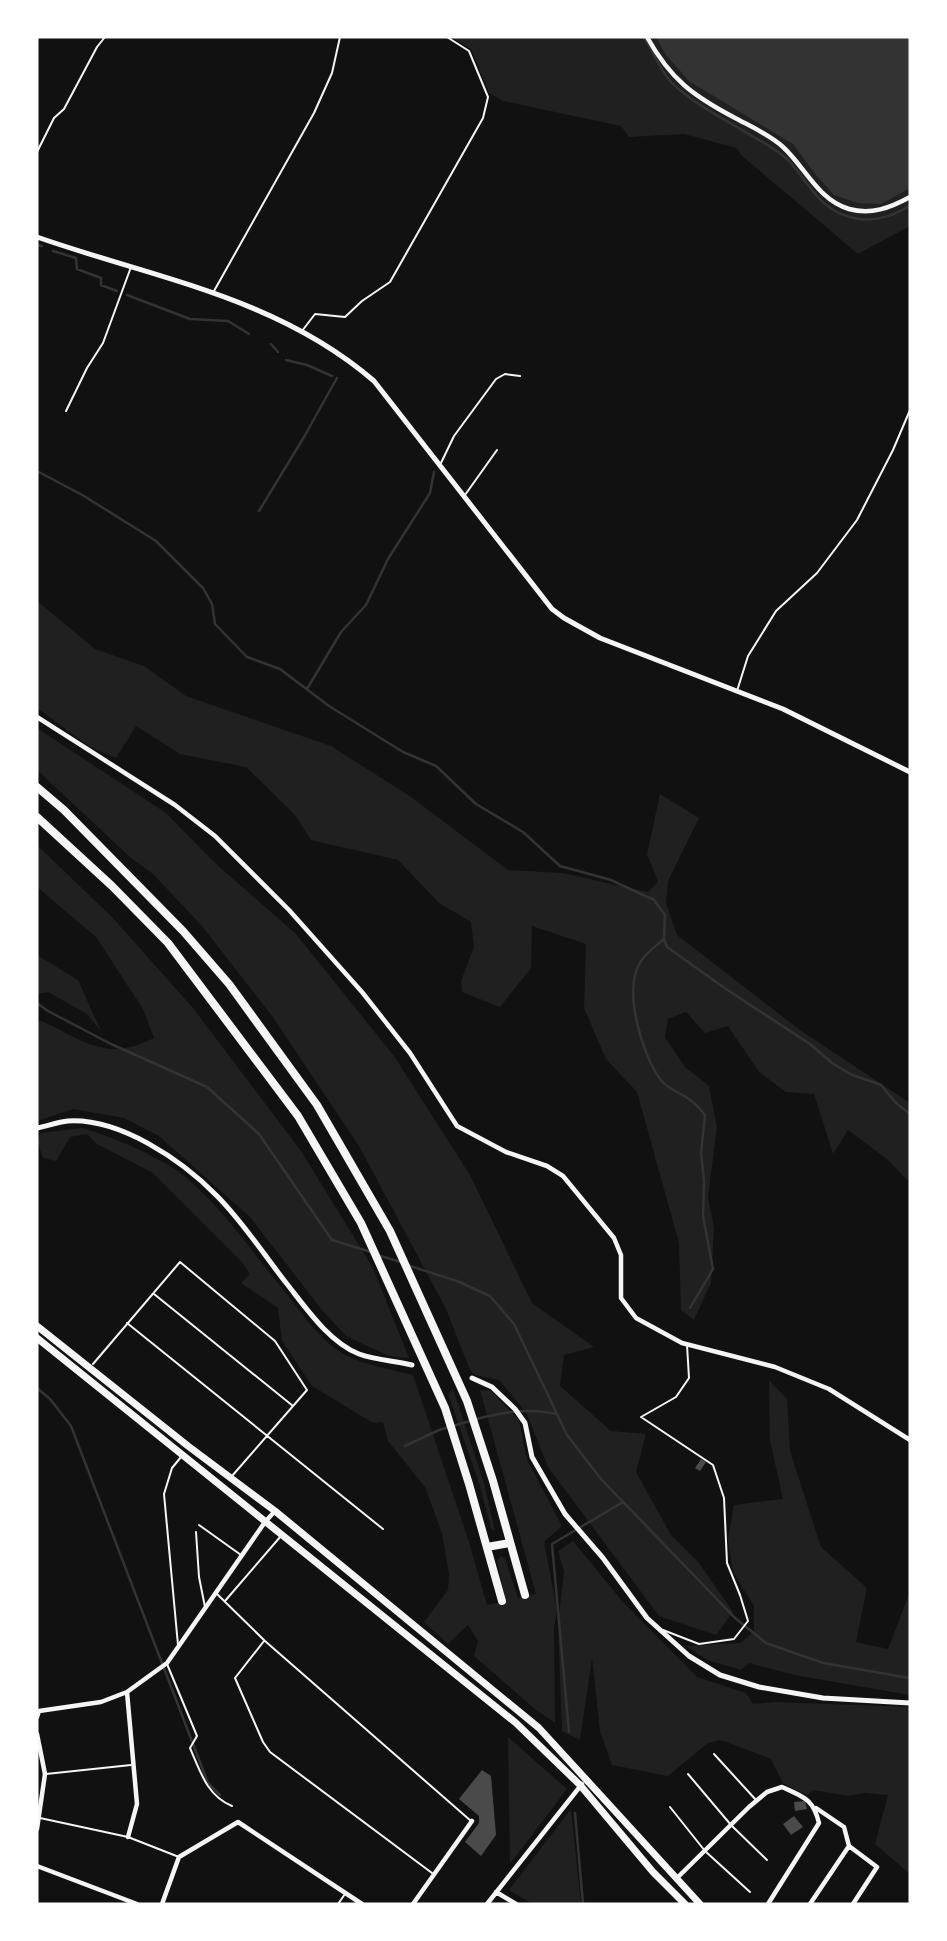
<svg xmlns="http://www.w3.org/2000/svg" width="947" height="1941" font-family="Commissioner,sans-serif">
	<rect width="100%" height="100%" fill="#111"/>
	<!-- green -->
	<path fill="#202020" d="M 451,37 L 910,37 L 910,226 L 858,254 L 741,155 L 737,148 L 684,134 L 629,137 L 621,126 L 503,101 L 489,93 L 471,49 Z
		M 37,601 L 95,649 L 144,666 L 186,696 L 331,746 L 411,797 L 508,870 L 562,873 L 648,892 L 658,882 L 647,854 L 660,794 L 699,818 L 668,881 L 666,903 L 677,935 L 800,1030 L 910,1103 L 910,1181 L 905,1178 L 887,1159 L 848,1130 L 833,1154 L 814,1094 L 786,1092 L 759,1072 L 728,1026 L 705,1033 L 686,1012 L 668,1019 L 665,1037 L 685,1067 L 709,1086 L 717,1127 L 708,1197 L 714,1228 L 711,1283 L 694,1320 L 681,1310 L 679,1243 L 637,1092 L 606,1059 L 584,1008 L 586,944 L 532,926 L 531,968 L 500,1007 L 462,992 L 461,981 L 474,947 L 471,922 L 439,903 L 398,860 L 311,840 L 295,815 L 246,767 L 180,754 L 136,726 L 116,758 L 90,747 L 37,708 Z
		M 37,728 L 166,813 L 216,864 L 296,934 L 394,1056 L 470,1175 L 532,1303 L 594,1347 L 564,1355 L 560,1386 L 611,1431 L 646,1434 L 636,1472 L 671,1535 L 699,1563 L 733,1612 L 716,1635 L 659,1616 L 548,1467 L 526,1412 L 499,1380 L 475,1375 L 470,1370 L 446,1309 L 359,1146 L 272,1016 L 202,926 L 153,874 L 131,858 L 37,770 Z
		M 37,845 L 112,917 L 193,1008 L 301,1151 L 373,1268 L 409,1358 L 389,1356 L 346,1336 L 322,1310 L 250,1217 L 159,1136 L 124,1118 L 73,1109 L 37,1121 L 37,1021 L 42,1021 C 86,1042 106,1062 154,1038 L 143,1009 L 96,937 L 37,887 Z
		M 37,955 L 78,980 L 101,1031 L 87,1014 L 48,992 L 37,994 Z
		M 82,1128 C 109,1135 162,1158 183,1175 C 221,1206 250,1249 281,1287 C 299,1309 317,1338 342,1353 C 363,1365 390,1369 413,1375 L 469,1542 L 487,1605 L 506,1601 L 497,1561 L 501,1556 L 505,1558 L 518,1598 L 536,1594 L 480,1390 L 491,1391 L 519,1420 L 527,1460 L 562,1526 L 544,1542 L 557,1610 L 554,1628 L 555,1723 L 536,1710 L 474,1656 L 478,1641 L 468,1625 L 448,1644 L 424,1622 L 448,1590 L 449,1574 L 442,1533 L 425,1487 L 388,1441 L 383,1422 L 373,1423 L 312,1386 L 282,1341 L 278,1308 L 241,1283 L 250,1274 L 242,1262 L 153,1173 L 97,1144 L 87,1134 L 70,1137 L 56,1161 L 43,1158 L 37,1141 L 41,1133 Z
		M 769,1380 L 787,1399 L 790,1451 L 821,1547 L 867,1588 L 856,1642 L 888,1649 L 910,1592 L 910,1695 L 794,1675 L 749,1663 L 741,1670 L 707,1660 L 686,1646 L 741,1643 L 754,1631 L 754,1606 L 733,1572 L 728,1540 L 734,1505 L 783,1499 L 770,1441 Z
		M 453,1389 L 484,1483 L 495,1531 L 491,1528 L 479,1483 L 448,1394 Z
		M 573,1541 L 622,1601 L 697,1677 L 746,1693 L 753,1704 L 775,1702 L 910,1707 L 910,1874 L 875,1844 L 888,1795 L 865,1793 L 848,1796 L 814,1790 L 807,1795 L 783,1783 L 771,1759 L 721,1740 L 708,1743 L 668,1776 L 612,1765 L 600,1731 L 592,1658 L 580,1740 L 562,1731 L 558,1624 L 564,1572 L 558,1551 Z
		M 508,1737 L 567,1789 L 510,1864 Z
		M 571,1809 L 581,1904 L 532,1904 L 509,1890 Z"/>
	<!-- water -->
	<path fill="#333" d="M 656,37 L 910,37 L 910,188 L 881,204 L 858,203 L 834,195 L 816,175 L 793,144 L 689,81 L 666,55 Z"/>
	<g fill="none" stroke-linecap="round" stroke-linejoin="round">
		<!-- stream -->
		<path stroke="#333" stroke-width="2.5" d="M 644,37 C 653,51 660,71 672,83 C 695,105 725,119 752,136 C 764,143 778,150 788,160 C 810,183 819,211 854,218 C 874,223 893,216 910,206
			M 37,245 L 42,246
			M 53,251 L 76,258 L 77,269 L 101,278 L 101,285 L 117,291
			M 127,295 L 190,319 L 228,321 L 249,334
			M 271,344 L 278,352
			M 286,360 L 307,365 L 332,376
			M 37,471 L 84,496 L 156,541 L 203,588 L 212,604 L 215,624 L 247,657 L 280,669 L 329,706 L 403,752 L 436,766 L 476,804 L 523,832 L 560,866 L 611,880 L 654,900 L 665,915 L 664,939 L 667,947 L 726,989 L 810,1044 L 832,1063 L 850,1074 L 881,1085 L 896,1103 L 910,1114
			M 259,511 L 304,437 L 337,378
			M 307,689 L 341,632 L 366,605 L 388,559 L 430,493 L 434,472
			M 664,939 C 656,946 647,952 641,961 C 622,989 642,1054 660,1079 C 668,1090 680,1092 690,1100 C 696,1104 701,1110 705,1115 L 701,1153 L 704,1181 L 703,1216 L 713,1269 L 690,1308
			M 37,1003 L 48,1011 L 111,1044 L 207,1087 L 259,1134 L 332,1240 L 371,1252
			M 377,1255 L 401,1262
			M 407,1265 L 457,1281 L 490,1296 L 514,1324 L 567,1435 L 601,1479 L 735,1618 L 766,1643 L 823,1663 L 910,1678
			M 37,1388 L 50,1399 L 71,1426 L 208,1783 L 220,1795
			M 477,1419 C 502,1412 531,1408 556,1414
			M 405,1446 L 439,1430 L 470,1421
			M 569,1732 L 552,1544 L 623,1502
			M 575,1813 L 583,1904"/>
	</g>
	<!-- building -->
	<path fill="#4a4a4a" d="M 701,1459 L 706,1462 L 700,1471 L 695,1468 Z
		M 482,1770 L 491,1776 L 496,1835 L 481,1856 L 465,1842 L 479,1823 L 479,1816 L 459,1799 Z
		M 805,1801 L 807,1809 L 795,1811 L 794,1802 Z
		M 794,1816 L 803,1827 L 791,1835 L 783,1824 Z"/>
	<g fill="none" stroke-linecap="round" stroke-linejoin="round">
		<!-- service -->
		<path stroke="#f5f5f5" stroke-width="2" d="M 37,152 L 54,118 L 64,109 L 97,47 L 105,37
			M 214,291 L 314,113 L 332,73 L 340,37
			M 302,331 L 315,314 L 345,317 L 362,301 L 390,282 L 483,118 L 488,97 L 469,51 L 447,37
			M 66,411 L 87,368 L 103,343 L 131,267
			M 440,465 L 454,436 L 496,379 L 505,374 L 520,376
			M 465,495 L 497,450
			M 737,691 L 748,656 L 776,611 L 817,573 L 857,520 L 893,450 L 910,410
			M 154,1294 L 293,1406
			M 127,1323 L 383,1529
			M 93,1364 L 180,1262 L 275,1341 L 307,1390 L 232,1476
			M 199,1525 L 241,1555
			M 196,1532 L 199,1577 L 205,1607
			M 217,1594 L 265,1641 L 471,1821
			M 225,1601 L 281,1536
			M 663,1630 L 699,1644 L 734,1639 L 748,1621 L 740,1595 L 727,1563 L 724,1498 L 713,1465 L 641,1417 L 676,1397 L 689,1378 L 687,1345
			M 264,1641 L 235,1678 L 263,1742 L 270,1752 L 432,1873
			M 178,1645 L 164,1494 L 172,1468 L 181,1457
			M 167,1664 L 197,1736 L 190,1748 C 200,1771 207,1796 232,1806
			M 714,1754 L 756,1800
			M 46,1774 L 131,1765
			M 688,1774 L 731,1825 L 767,1860
			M 670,1807 L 705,1851 L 750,1892
			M 40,1818 L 128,1837 L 179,1857
			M 338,1904 L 345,1894"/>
		<!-- minor -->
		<path stroke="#f5f5f5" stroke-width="4.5" d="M 647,37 C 671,80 693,96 737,119 C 752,127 770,135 783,147 C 805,167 818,200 849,209 C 871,215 890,208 910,197
			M 37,717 L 175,805 L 215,836 L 289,910 L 362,992 L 410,1053 L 457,1126 L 506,1152 L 547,1166 L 563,1176 L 614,1238 L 621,1255 L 621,1298 L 636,1318 L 682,1343 L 775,1367 L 829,1389 L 910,1440
			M 127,1692 L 137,1804 L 128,1837
			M 37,1717 L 39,1711 L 101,1702 L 127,1692 L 167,1663 L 265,1522 L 275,1511
			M 37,1734 L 45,1774 L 37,1829
			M 816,1808 L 844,1827 L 849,1846 L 877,1867 L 853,1904
			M 37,1866 L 137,1904
			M 677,1878 L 749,1807 L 767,1792 L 782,1787 C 803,1797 813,1798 819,1823 L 768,1904
			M 496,1892 L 516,1904
			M 162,1904 L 179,1857 L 238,1822 L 362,1904
			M 413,1904 L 472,1821
			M 487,1904 L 582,1784
			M 810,1904 L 849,1846"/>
		<!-- tertiary -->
		<path stroke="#f5f5f5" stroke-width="5" d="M 37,237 C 154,278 277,297 374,381 L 552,609 L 564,618 L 600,638 L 783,709 L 910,772
			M 37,1128 C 47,1126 58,1122 68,1121 C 120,1118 182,1160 217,1196 C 243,1222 264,1255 287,1284 C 306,1308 329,1342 359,1354 C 375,1360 395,1361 412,1365
			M 472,1378 L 492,1387 L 515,1409 L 525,1423 L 532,1457 L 565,1514 L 603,1558 L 647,1618 L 689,1656 L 720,1675 L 759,1687 L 823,1698 L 910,1703"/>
		<!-- primary -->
		<path stroke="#f5f5f5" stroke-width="7" d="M 37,1326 L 188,1446 L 275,1511 L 539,1728 L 700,1904
			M 37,1338 L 516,1723 L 580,1785 L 653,1872 L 685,1904"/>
		<!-- motorway -->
		<path stroke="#f5f5f5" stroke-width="8" d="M 37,787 L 64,810 L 183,931 L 229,984 L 317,1105 L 390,1231 L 467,1401 L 493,1481 L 525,1595
			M 37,817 L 112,886 L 168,943 L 298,1116 L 361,1223 L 445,1408 L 469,1484 L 502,1601
			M 487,1547 L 510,1543"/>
	</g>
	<!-- border -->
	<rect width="947" height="1941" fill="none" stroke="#ffffff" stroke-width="77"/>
</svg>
